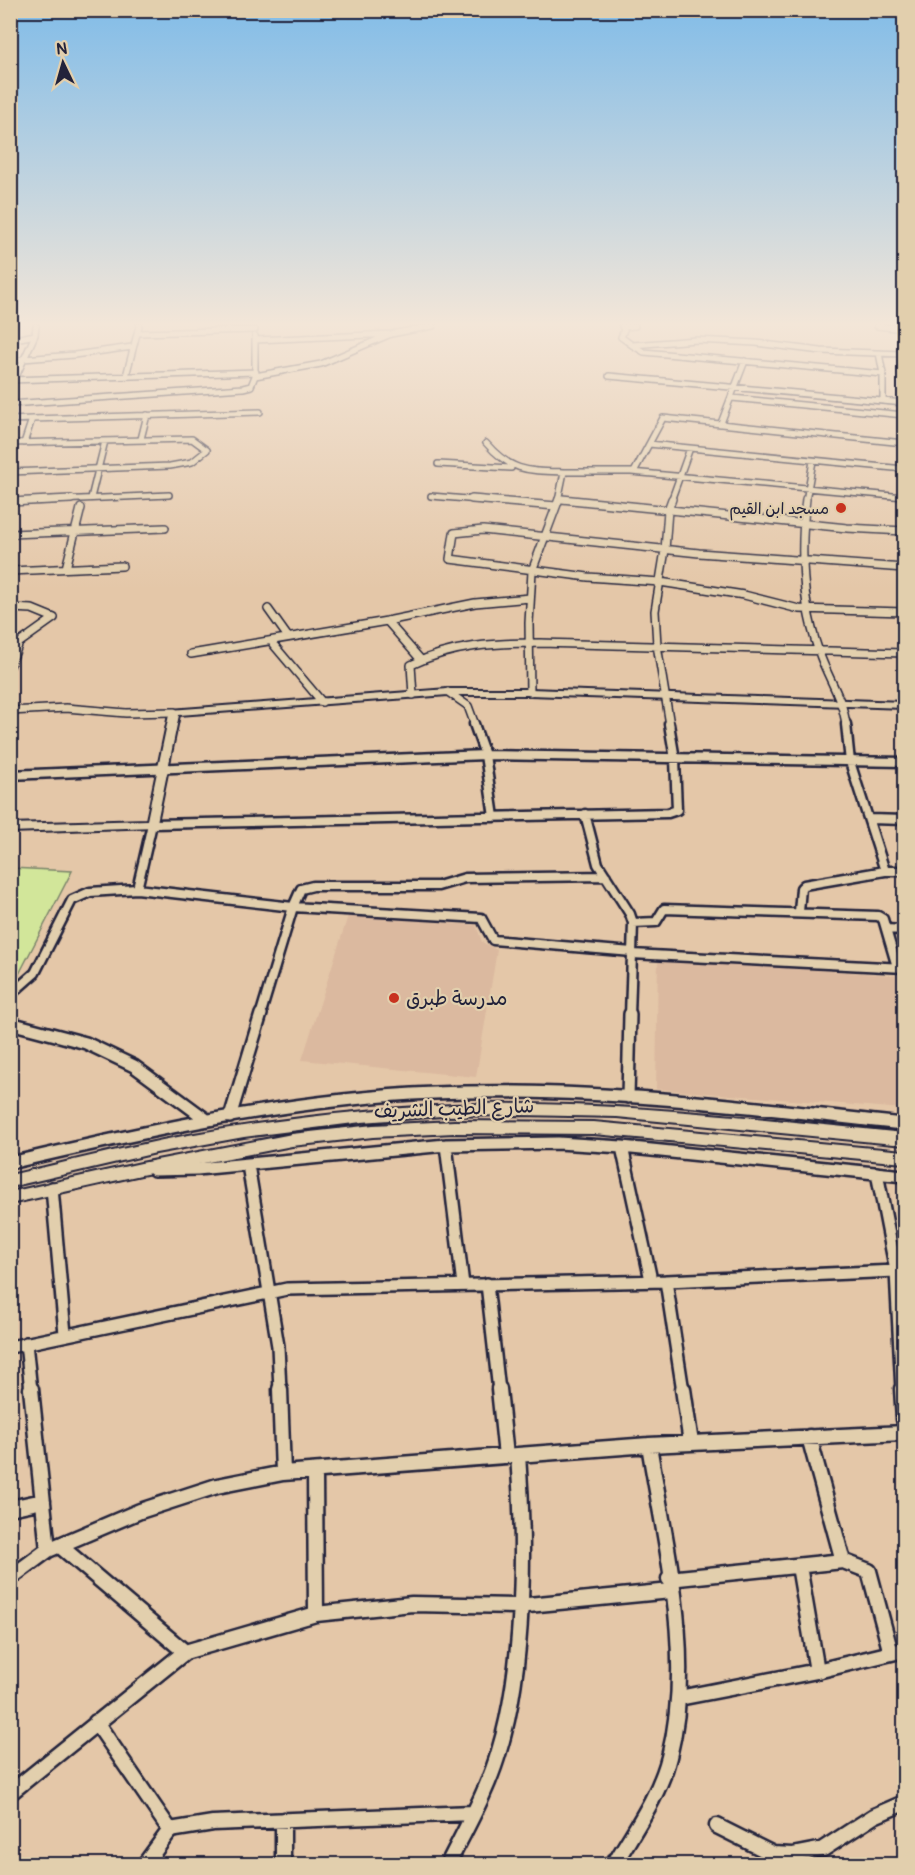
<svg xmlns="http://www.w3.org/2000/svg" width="915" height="1875" font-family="Pangolin,'Playpen Sans Arabic',sans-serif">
	<rect width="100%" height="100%" fill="#e4c7a8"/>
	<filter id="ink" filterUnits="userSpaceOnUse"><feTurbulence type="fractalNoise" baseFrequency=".0167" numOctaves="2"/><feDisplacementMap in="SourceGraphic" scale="12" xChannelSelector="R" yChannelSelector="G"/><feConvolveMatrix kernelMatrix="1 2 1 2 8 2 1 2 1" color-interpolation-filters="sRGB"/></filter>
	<g filter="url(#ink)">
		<!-- built -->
		<path fill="#dbb99f" d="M 348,916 L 476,925 L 482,942 L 497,950 L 476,1077 L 302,1060 Z
			M 658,959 L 904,976 L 904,1109 L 656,1089 Z"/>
		<!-- green -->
		<path fill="#d2e69a" stroke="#7a846a" stroke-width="1.5" d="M 10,868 L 72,871 L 18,976 L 11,975 Z"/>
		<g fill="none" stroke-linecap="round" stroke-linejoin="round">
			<!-- street-far4 casing -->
			<g stroke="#22223b" stroke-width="8">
				<path id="street-far4" d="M 622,326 L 624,330 L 621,337 L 632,345 L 696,340 L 756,343 L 821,351 L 904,354
					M 877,326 L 904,329
					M 623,327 L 635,326
					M 137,333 L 255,330
					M 255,336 L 255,376
					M 10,340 L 35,335
					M 255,340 L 391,334 L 433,326
					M 632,345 L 644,352 L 883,374
					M 879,353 L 883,374 L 883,401
					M 10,360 L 74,355 L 132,347
					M 126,376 L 139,326
					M 609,376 L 904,403
					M 15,379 L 35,335 L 36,326
					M 10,380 L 256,372
					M 732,398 L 904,415
					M 10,404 L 243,388 L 251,386 L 255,376 L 321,364 L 391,334
					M 32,419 L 260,412
					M 10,420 L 32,419 L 24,443
					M 721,423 L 745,361
					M 141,439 L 147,415
					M 10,443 L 192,439 L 207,450 L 192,462 L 170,466 L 10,472
					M 486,443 C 511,472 528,471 564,472
					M 649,444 L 663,418 L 904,443
					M 438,464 L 511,468
					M 634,472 L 649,444 L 904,469
					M 431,496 L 491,501
					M 91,498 L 105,441
					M 559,499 L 577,501
					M 37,501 L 169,495
					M 558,501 L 564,472 L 631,472 L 904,497
					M 671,501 L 690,448
					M 806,501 L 813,461"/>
			</g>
			<!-- street-far3 casing -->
			<g stroke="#22223b" stroke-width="10">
				<path id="street-far3" d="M 472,499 L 556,506
					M 562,499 L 847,528 L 904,531
					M 806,499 C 800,549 802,604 819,652 C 827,677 843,698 846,725
					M 10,502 L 71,499
					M 10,534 L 165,528
					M 66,568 L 81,508
					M 904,568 L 699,553 L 483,530 L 454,533 L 450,559 L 588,577 L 660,582 L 744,595 L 799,609 L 904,612
					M 10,571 L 122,566
					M 10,608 L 32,609 L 54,618 L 19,643 L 10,666
					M 268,609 L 288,637
					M 387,621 L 421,660
					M 273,641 L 273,644 L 322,702
					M 191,654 L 387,621 L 475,603 L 530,598
					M 448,692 L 468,706 L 475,725
					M 530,692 L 529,623 L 532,571 L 559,499
					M 413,695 L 411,665 C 452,645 495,643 540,643 L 904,653
					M 10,711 L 66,708 L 126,713 L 174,712
					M 670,725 L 657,645 L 655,611 L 665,550 L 668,510 L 672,499"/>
			</g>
			<!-- street-far2 casing -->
			<g stroke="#22223b" stroke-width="13">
				<path id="street-far2" d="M 474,724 L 485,755 L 494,817
					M 10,775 L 485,755 L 904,762
					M 585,814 L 598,864 L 630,914 L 633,923 L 630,1016
					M 870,819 L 904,820
					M 885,871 L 904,871
					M 799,912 L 801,888 L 804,885 L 885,871 L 850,762 L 846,724
					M 633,923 L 656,922 L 664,909 L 878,916 L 883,919 L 897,967
					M 886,929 L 904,930
					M 632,952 L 493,940 L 481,918 L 293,907 L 137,889 L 152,824 L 668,813 L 677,810 L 675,759 L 669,724
					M 632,954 L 904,968
					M 10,995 L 35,973 L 72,900 L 90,892 L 137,889
					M 260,1016 L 293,907 L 301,889 L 313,886 L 438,886 L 465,878 L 606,876"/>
			</g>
			<!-- street-far1 casing -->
			<g stroke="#22223b" stroke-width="16">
				<path id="street-far1" d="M 10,1023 L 86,1043 L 134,1066 L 207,1120
					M 628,1097 L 630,1014
					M 230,1117 L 261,1014
					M 446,1145 L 463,1285
					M 622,1147 L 651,1280
					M 10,1163 C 150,1130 290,1099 434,1093 C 591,1086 748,1107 904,1124
					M 248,1165 L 278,1346 L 280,1391
					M 154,1170 L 197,1169 L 446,1145 L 558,1143 L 622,1147 L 904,1176
					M 877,1173 L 896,1271 L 902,1391
					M 52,1188 L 65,1334
					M 666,1281 L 683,1391
					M 487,1284 L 499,1391
					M 26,1343 L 31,1391
					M 10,1347 L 287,1289 L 666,1281 L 896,1271"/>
			</g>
			<!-- street casing -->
			<g stroke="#22223b" stroke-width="19">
				<path id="street" d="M 31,1389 L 48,1550
					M 280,1389 L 283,1473
					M 499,1389 L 506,1456
					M 683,1389 L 691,1443
					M 902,1389 L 904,1420
					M 809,1437 L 843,1561
					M 315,1471 L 316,1614
					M 10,1508 L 43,1501
					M 60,1546 L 185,1652
					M 799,1566 L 817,1671
					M 10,1578 L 48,1550 L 140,1511 L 217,1486 L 283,1473 L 649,1445 L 904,1433
					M 669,1579 L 843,1561 L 869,1571 L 891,1653
					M 679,1698 L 817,1671 L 904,1650
					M 96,1722 L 170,1830
					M 10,1793 L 185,1652 L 316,1614 L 412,1604 L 518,1606 L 671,1591
					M 283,1820 L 283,1864
					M 717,1826 L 773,1854 L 792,1855 L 823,1849 L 874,1816 L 904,1803
					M 145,1864 L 170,1830 L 213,1823 L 473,1813
					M 448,1864 C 466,1828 488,1790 499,1751 C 525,1666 525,1544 518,1455
					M 611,1864 L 618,1858 C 637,1826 660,1793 669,1757 C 695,1656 665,1545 649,1445"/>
			</g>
			<!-- secondary casing -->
			<g stroke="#22223b" stroke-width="4">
				<path id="secondary" d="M 448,689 L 530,689 L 904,702 L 904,708 L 530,695 L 448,695 L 179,715 L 156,827 L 10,832 L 10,824 L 147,820 L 170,710 Z
					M 481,1104 C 623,1102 763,1119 904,1133 L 904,1145 L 617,1117 L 521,1115 L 442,1116 L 362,1122 L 244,1137 L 156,1153 L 10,1187 L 10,1175 C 68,1162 125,1147 183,1136 C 282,1118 381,1107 481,1104 Z
					M 454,1121 L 594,1122 L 904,1151 L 904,1163 L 594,1134 L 454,1133 L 373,1137 L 292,1146 L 141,1175 L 10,1204 L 10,1192 L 141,1163 L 292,1134 L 373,1125 Z"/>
			</g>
			<!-- street-far4 -->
			<use href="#street-far4" stroke="#e2cfad" stroke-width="5"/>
			<!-- street-far3 -->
			<use href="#street-far3" stroke="#e2cfad" stroke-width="7"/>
			<!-- street-far2 -->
			<use href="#street-far2" stroke="#e2cfad" stroke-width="8"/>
			<!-- street-far1 -->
			<use href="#street-far1" stroke="#e2cfad" stroke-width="11"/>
			<!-- street -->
			<use href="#street" stroke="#e2cfad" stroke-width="14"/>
			<!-- secondary -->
			<use href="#secondary" fill="#e2cfad" fill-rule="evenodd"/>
		</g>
	</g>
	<!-- sky -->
	<linearGradient id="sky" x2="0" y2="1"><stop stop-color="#81bce8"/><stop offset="0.55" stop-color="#f3e6d8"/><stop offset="1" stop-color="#f3e6d8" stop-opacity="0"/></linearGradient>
	<rect width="915" height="589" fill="url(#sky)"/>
	<!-- markers -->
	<g fill="#c8321e" stroke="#e2cfad" stroke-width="2">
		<circle cx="841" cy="508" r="6"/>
		<circle cx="394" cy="998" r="6"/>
	</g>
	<g text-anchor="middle" stroke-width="4.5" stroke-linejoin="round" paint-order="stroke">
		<!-- far-poi labels -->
		<g font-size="16" fill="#22223b" stroke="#e2cfad" text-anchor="end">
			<text x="829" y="514">مسجد ابن القيم</text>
		</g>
		<!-- poi labels -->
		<g font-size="20" fill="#22223b" stroke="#e2cfad" text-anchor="start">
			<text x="406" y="1005">مدرسة طبرق</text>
		</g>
		<!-- street labels -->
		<g font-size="20" fill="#22223b" stroke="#e2cfad">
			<text transform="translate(454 1108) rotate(-2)" y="7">شارع الطيب الشريف</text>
		</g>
	</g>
	<!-- margin -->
	<rect width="915" height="1875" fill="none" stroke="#e2cfad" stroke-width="36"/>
	<rect x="18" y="18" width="879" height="1839" fill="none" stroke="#22223b" stroke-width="2" filter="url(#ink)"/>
	<!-- north arrow -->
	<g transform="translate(63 63) rotate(355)" stroke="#e2cfad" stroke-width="4.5" paint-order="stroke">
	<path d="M0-4.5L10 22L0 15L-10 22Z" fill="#22223b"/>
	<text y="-9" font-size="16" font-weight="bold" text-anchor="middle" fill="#22223b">N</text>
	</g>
</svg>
